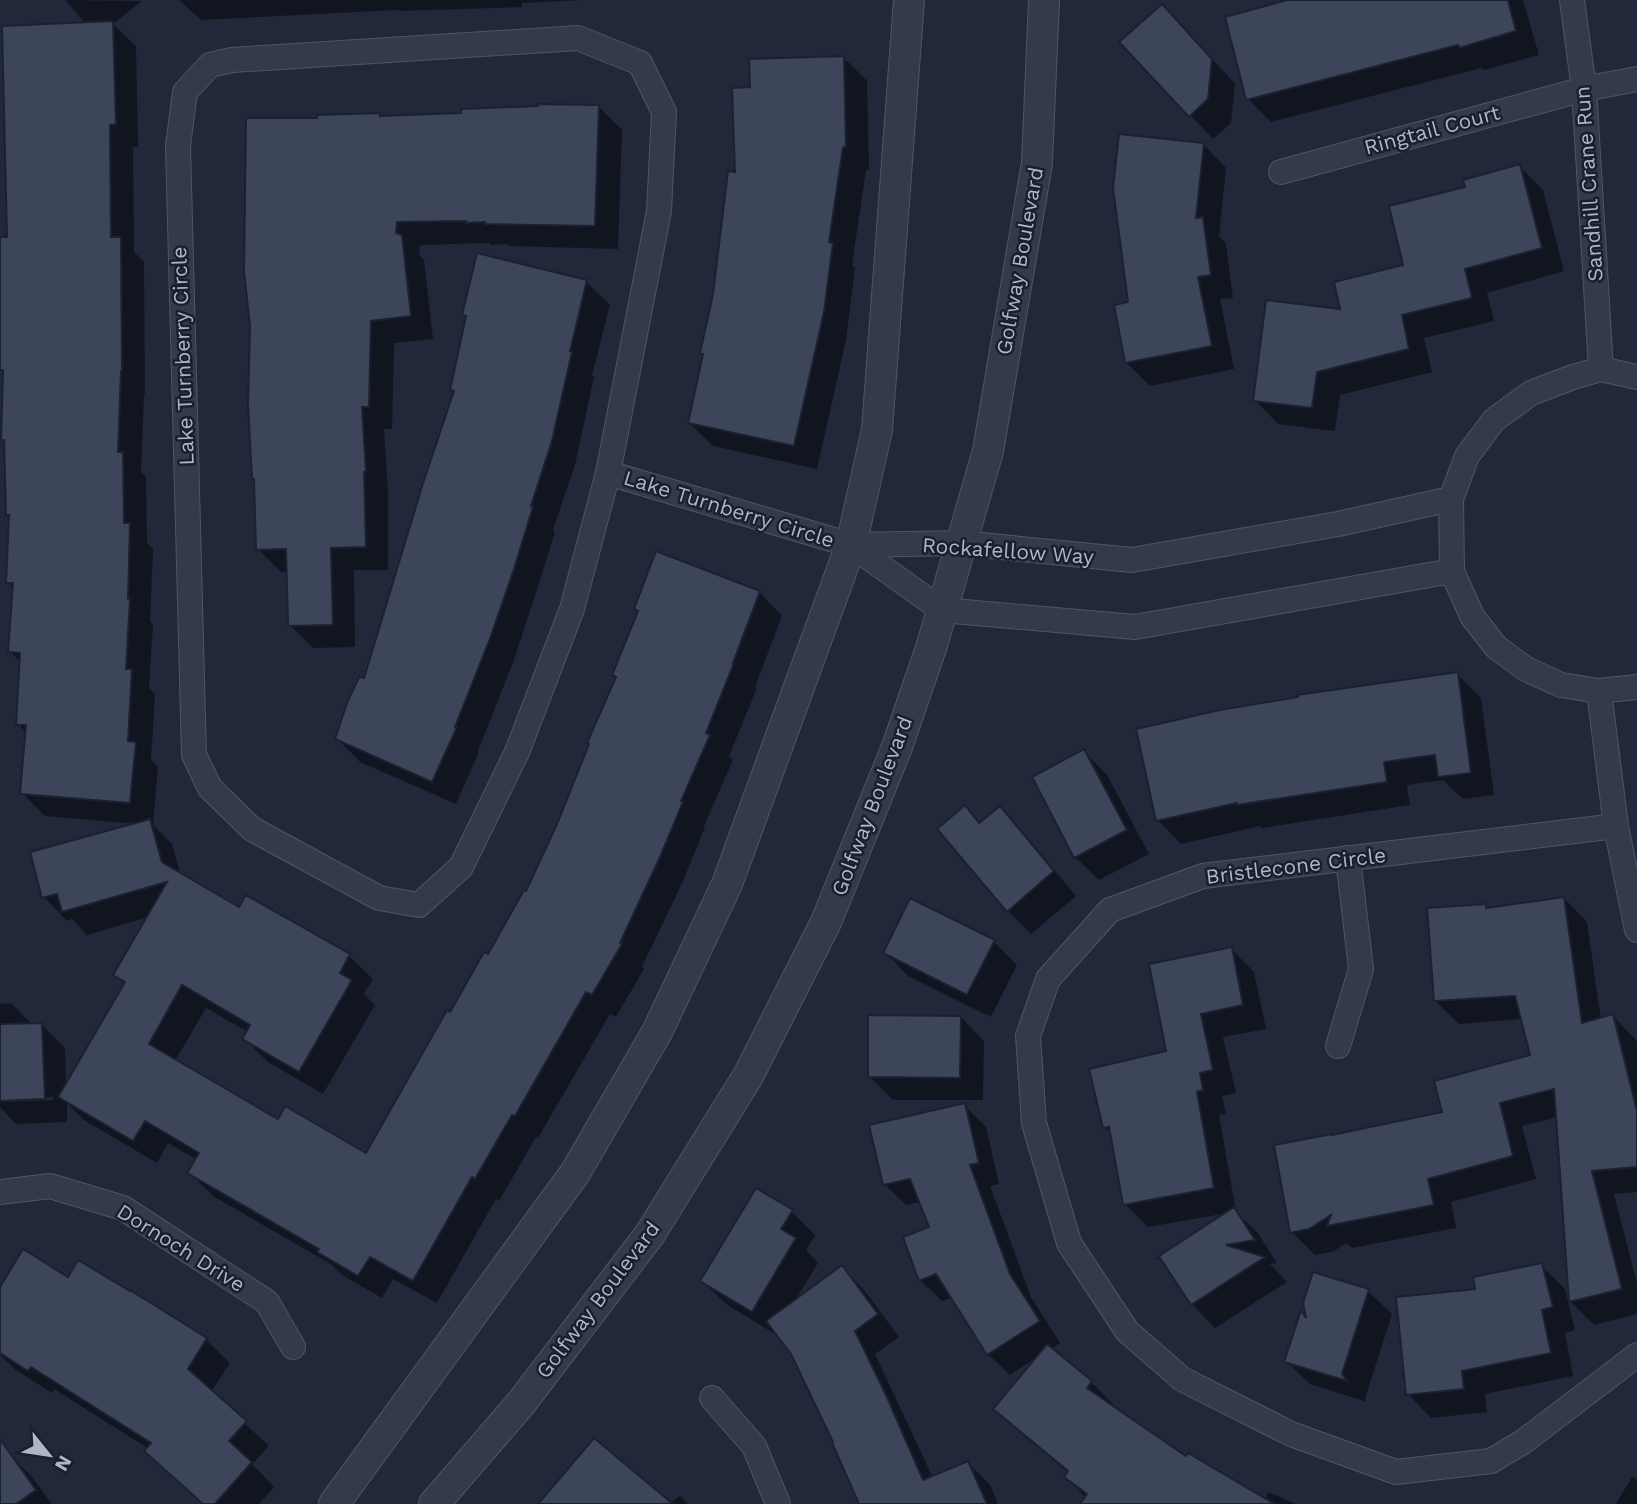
<svg xmlns="http://www.w3.org/2000/svg" width="1637" height="1504" font-family="'Work Sans',sans-serif">
	<rect width="100%" height="100%" fill="#21283a"/>
	<!-- shadow -->
	<path fill="#0007" fill-rule="evenodd" d="M 65,0 L 142,1 L 113,24 L 136,46 L 138,147 L 133,147 L 134,252 L 144,262 L 145,394 L 144,394 L 141,472 L 146,477 L 147,542 L 153,549 L 150,622 L 153,624 L 149,688 L 155,695 L 151,760 L 158,767 L 153,825 L 172,844 L 181,876 L 240,909 L 246,898 L 349,956 L 373,979 L 364,994 L 375,1005 L 323,1094 L 268,1062 L 244,1038 L 248,1032 L 206,1008 L 175,1061 L 278,1121 L 367,1155 L 451,1014 L 489,957 L 526,893 L 559,824 L 617,678 L 614,675 L 759,592 L 782,616 L 755,687 L 757,688 L 729,756 L 733,760 L 704,826 L 705,827 L 683,881 L 642,967 L 644,969 L 616,1017 L 610,1014 L 538,1138 L 536,1137 L 499,1201 L 496,1199 L 437,1303 L 393,1279 L 382,1298 L 342,1275 L 331,1264 L 213,1196 L 190,1173 L 197,1160 L 168,1143 L 157,1163 L 84,1120 L 67,1103 L 67,1122 L 16,1124 L 0,1107 L 0,1004 L 11,1003 L 33,1025 L 42,1025 L 65,1048 L 66,1087 L 125,985 L 115,975 L 149,917 L 87,935 L 72,919 L 67,921 L 44,897 L 136,824 L 45,816 L 22,793 L 27,733 L 18,724 L 21,663 L 10,651 L 14,589 L 8,582 L 10,517 L 7,514 L 5,442 L 3,439 L 5,372 L 2,370 L 0,239 L 9,239 L 86,24 ZM 53,1097 L 54,1100 L 7,1102 L 4,1099 Z
		M 179,0 L 582,0 L 522,3 L 522,7 L 399,11 L 397,10 L 201,20 Z
		M 1294,0 L 1523,0 L 1539,55 L 1484,70 L 1481,68 L 1271,122 L 1248,99 Z
		M 1185,29 L 1235,84 L 1231,123 L 1213,139 L 1122,42 Z
		M 843,57 L 867,81 L 869,170 L 866,170 L 852,265 L 855,268 L 846,340 L 817,469 L 713,446 L 689,423 L 704,355 L 752,89 Z
		M 599,107 L 622,130 L 618,249 L 509,246 L 507,244 L 491,245 L 489,243 L 420,245 L 419,254 L 424,260 L 433,339 L 394,343 L 392,429 L 384,429 L 388,495 L 388,570 L 354,570 L 355,647 L 313,648 L 290,625 L 289,572 L 281,572 L 258,549 L 319,120 L 379,114 L 382,117 Z
		M 1203,144 L 1226,168 L 1219,236 L 1226,243 L 1233,298 L 1220,299 L 1234,369 L 1150,386 L 1127,363 L 1130,304 Z
		M 1519,166 L 1543,190 L 1564,271 L 1487,293 L 1494,321 L 1424,338 L 1432,372 L 1340,395 L 1335,431 L 1278,424 L 1255,400 L 1343,311 L 1405,266 Z
		M 586,282 L 610,305 L 592,375 L 594,377 L 575,465 L 553,530 L 555,532 L 536,593 L 514,660 L 478,751 L 479,752 L 456,804 L 360,762 L 337,738 L 365,680 L 455,393 L 452,390 L 467,318 L 464,315 Z
		M 1457,674 L 1481,698 L 1494,795 L 1463,799 L 1443,780 L 1407,785 L 1410,805 L 1262,828 L 1260,826 L 1181,844 L 1158,820 Z
		M 1084,751 L 1107,775 L 1149,854 L 1099,880 L 1075,857 Z
		M 964,808 L 981,824 L 1000,808 L 1023,832 L 1076,896 L 1031,934 L 1008,911 Z
		M 1564,898 L 1587,922 L 1601,1020 L 1613,1016 L 1636,1040 L 1637,1043 L 1637,1192 L 1614,1194 L 1637,1284 L 1637,1314 L 1594,1325 L 1571,1302 L 1558,1117 L 1522,1126 L 1536,1179 L 1451,1202 L 1456,1228 L 1352,1248 L 1347,1243 L 1332,1252 L 1315,1255 L 1292,1232 L 1445,1114 L 1532,1057 L 1523,1019 L 1459,1024 L 1435,1001 L 1485,906 L 1489,909 Z
		M 994,942 L 1017,965 L 991,1017 L 908,976 L 885,952 Z
		M 1231,949 L 1254,972 L 1266,1029 L 1223,1037 L 1236,1093 L 1222,1096 L 1226,1114 L 1219,1115 L 1236,1212 L 1257,1232 L 1277,1263 L 1270,1264 L 1287,1282 L 1215,1328 L 1192,1304 L 1170,1269 L 1158,1258 L 1228,1213 L 1148,1227 L 1125,1204 L 1112,1135 L 1105,1127 L 1169,1052 Z
		M 961,1017 L 984,1041 L 983,1100 L 893,1100 L 870,1077 Z
		M 964,1105 L 986,1127 L 999,1184 L 990,1186 L 1031,1297 L 1060,1343 L 1051,1349 L 1091,1382 L 1113,1404 L 1111,1406 L 1187,1458 L 1265,1500 L 1268,1492 L 1296,1504 L 1082,1504 L 1086,1498 L 1066,1477 L 1069,1473 L 1018,1431 L 996,1409 L 1036,1358 L 1010,1375 L 988,1354 L 953,1297 L 942,1301 L 920,1280 L 931,1228 L 921,1202 L 906,1205 L 884,1184 Z
		M 792,1212 L 815,1235 L 806,1250 L 818,1263 L 794,1303 L 842,1268 L 864,1290 L 899,1337 L 875,1354 L 933,1478 L 968,1463 L 990,1485 L 998,1504 L 861,1504 L 792,1353 L 776,1332 L 775,1334 L 726,1304 L 702,1281 Z
		M 1541,1265 L 1565,1289 L 1575,1330 L 1565,1333 L 1573,1376 L 1485,1394 L 1487,1412 L 1431,1418 L 1408,1394 L 1477,1290 Z
		M 1314,1274 L 1368,1291 L 1392,1314 L 1365,1399 L 1367,1402 L 1310,1384 L 1286,1361 L 1302,1313 L 1308,1320 Z
		M 69,1279 L 131,1292 L 206,1340 L 230,1363 L 211,1392 L 269,1446 L 252,1464 L 274,1487 L 259,1504 L 203,1504 L 147,1451 L 149,1449 L 54,1389 L 52,1393 L 16,1370 L 0,1355 L 0,1334 Z
		M 0,1454 L 9,1454 L 32,1477 L 52,1504 L 0,1504 Z
		M 1632,1477 L 1637,1480 L 1637,1504 L 1616,1504 Z
		M 680,1496 L 688,1504 L 540,1504 L 670,1503 Z"/>
	<!-- building -->
	<path fill="#3d455a" stroke="#1c2131" stroke-width="2" d="M 1287,0 L 1508,0 L 1516,31 L 1459,48 L 1458,45 L 1246,100 L 1225,17 Z
		M 1162,4 L 1212,59 L 1208,99 L 1189,117 L 1119,42 Z
		M 113,21 L 116,124 L 110,125 L 111,237 L 121,237 L 122,371 L 121,371 L 118,452 L 123,452 L 124,523 L 130,523 L 128,599 L 130,599 L 126,669 L 132,669 L 128,741 L 136,742 L 130,803 L 20,794 L 26,725 L 16,725 L 20,653 L 8,652 L 13,583 L 6,583 L 9,515 L 6,515 L 4,440 L 1,440 L 3,370 L 0,370 L 0,237 L 7,237 L 2,26 Z
		M 844,56 L 846,147 L 843,147 L 829,242 L 833,243 L 824,312 L 794,446 L 688,423 L 703,354 L 700,353 L 713,294 L 728,171 L 735,172 L 732,88 L 750,87 L 749,59 Z
		M 538,104 L 599,105 L 595,226 L 485,224 L 485,222 L 466,223 L 466,221 L 397,222 L 396,233 L 402,235 L 411,316 L 371,321 L 369,407 L 362,407 L 366,472 L 364,472 L 366,547 L 331,548 L 333,625 L 288,626 L 286,549 L 256,550 L 254,479 L 252,479 L 248,405 L 250,326 L 244,272 L 246,118 L 317,118 L 317,115 L 380,113 L 380,116 L 461,113 L 461,109 L 538,106 Z
		M 1119,134 L 1204,143 L 1196,218 L 1203,217 L 1211,275 L 1198,277 L 1212,346 L 1125,363 L 1114,305 L 1128,302 L 1113,188 Z
		M 1520,164 L 1542,248 L 1465,269 L 1472,298 L 1402,315 L 1409,349 L 1317,372 L 1312,408 L 1253,401 L 1266,300 L 1340,309 L 1334,282 L 1403,265 L 1389,206 L 1465,187 L 1463,180 Z
		M 477,253 L 587,280 L 570,351 L 572,352 L 552,441 L 531,506 L 533,507 L 514,569 L 491,636 L 455,727 L 457,727 L 432,782 L 335,739 L 347,703 L 359,677 L 364,678 L 423,483 L 454,391 L 450,390 L 466,316 L 462,315 Z
		M 656,551 L 760,591 L 733,663 L 734,663 L 706,733 L 710,735 L 681,801 L 683,802 L 660,857 L 620,943 L 622,944 L 592,995 L 586,992 L 515,1116 L 512,1115 L 475,1179 L 472,1177 L 413,1281 L 370,1257 L 358,1276 L 317,1252 L 319,1249 L 187,1173 L 199,1153 L 145,1121 L 133,1141 L 58,1097 L 125,982 L 113,975 L 167,882 L 62,912 L 57,894 L 42,898 L 30,852 L 150,819 L 162,862 L 239,907 L 246,895 L 350,954 L 340,973 L 352,980 L 299,1072 L 242,1039 L 250,1025 L 182,985 L 149,1044 L 278,1119 L 285,1106 L 366,1153 L 447,1010 L 450,1012 L 484,952 L 488,954 L 524,890 L 526,891 L 557,824 L 589,744 L 587,743 L 616,677 L 612,675 L 638,611 L 634,609 Z
		M 1458,672 L 1471,773 L 1438,777 L 1435,755 L 1384,762 L 1387,782 L 1237,805 L 1237,803 L 1156,821 L 1136,729 L 1220,710 L 1298,697 L 1297,695 Z
		M 1084,749 L 1127,830 L 1074,858 L 1032,777 Z
		M 965,805 L 979,823 L 1000,806 L 1054,871 L 1007,912 L 937,829 Z
		M 1564,897 L 1582,1023 L 1613,1014 L 1637,1111 L 1637,1167 L 1592,1171 L 1622,1289 L 1569,1302 L 1554,1089 L 1500,1103 L 1513,1156 L 1428,1179 L 1434,1205 L 1327,1226 L 1331,1215 L 1309,1229 L 1290,1233 L 1274,1145 L 1332,1134 L 1332,1135 L 1442,1112 L 1434,1081 L 1530,1055 L 1515,996 L 1434,1001 L 1427,908 L 1486,904 L 1486,908 Z
		M 910,898 L 995,940 L 967,995 L 883,953 Z
		M 1232,947 L 1243,1005 L 1201,1014 L 1213,1070 L 1200,1073 L 1203,1090 L 1197,1092 L 1214,1188 L 1123,1205 L 1109,1127 L 1103,1128 L 1089,1069 L 1166,1051 L 1149,964 Z
		M 868,1015 L 961,1016 L 960,1078 L 868,1077 Z
		M 42,1023 L 45,1099 L 0,1101 L 0,1024 Z
		M 965,1103 L 979,1163 L 970,1165 L 1010,1274 L 1040,1321 L 987,1355 L 936,1274 L 919,1281 L 903,1237 L 929,1227 L 910,1179 L 883,1185 L 869,1125 Z
		M 756,1188 L 793,1210 L 781,1229 L 796,1238 L 752,1312 L 700,1281 Z
		M 1234,1207 L 1255,1240 L 1226,1245 L 1265,1257 L 1191,1305 L 1160,1258 L 1156,1258 Z
		M 23,1249 L 68,1277 L 78,1260 L 130,1291 L 130,1290 L 207,1338 L 188,1369 L 247,1421 L 229,1441 L 252,1462 L 215,1504 L 203,1504 L 144,1451 L 151,1443 L 31,1367 L 28,1371 L 0,1353 L 0,1287 Z
		M 1542,1263 L 1553,1307 L 1542,1310 L 1551,1353 L 1462,1371 L 1464,1389 L 1406,1395 L 1396,1297 L 1475,1289 L 1473,1277 Z
		M 842,1265 L 878,1314 L 855,1331 L 886,1395 L 923,1480 L 968,1461 L 987,1504 L 859,1504 L 832,1443 L 833,1442 L 791,1354 L 766,1321 Z
		M 1313,1272 L 1369,1289 L 1342,1374 L 1347,1381 L 1284,1362 L 1301,1310 L 1306,1318 L 1303,1303 Z
		M 1047,1344 L 1092,1381 L 1087,1388 L 1186,1456 L 1188,1453 L 1275,1504 L 1080,1504 L 1087,1494 L 1064,1477 L 1068,1471 L 993,1409 Z
		M 594,1438 L 673,1504 L 538,1504 Z
		M 0,1439 L 36,1490 L 16,1504 L 0,1504 Z"/>
	<g fill="none" stroke-linecap="round" stroke-linejoin="round">
		<!-- minor casing -->
		<g stroke="#505565" stroke-width="26">
			<path id="minor" d="M 1572,0 L 1584,89 L 1601,369
				M 578,38 L 640,63 L 664,112 L 659,211 L 608,473 L 572,609 L 517,752 L 461,867 L 419,905 L 379,898 L 252,829 L 210,788 L 194,755 L 178,146 L 185,92 L 210,65 L 232,60 Z
				M 1281,172 L 1584,89 L 1637,79
				M 1637,377 L 1601,369 L 1573,377 L 1531,393 L 1494,420 L 1467,456 L 1451,499 L 1452,571 L 1472,616 L 1496,647 L 1526,669 L 1561,685 L 1599,691 L 1637,687
				M 608,473 L 851,545 L 961,543 L 1132,560 L 1338,524 L 1451,499
				M 851,545 L 942,610 L 1135,627 L 1452,571
				M 1599,691 L 1616,826 L 1637,930
				M 1616,826 L 1203,876 L 1110,910 L 1048,979 L 1028,1036 L 1034,1123 L 1069,1243 L 1127,1331 L 1182,1379 L 1291,1434 L 1396,1472 L 1491,1461 L 1523,1442 L 1637,1355
				M 1338,1046 L 1361,969 L 1348,858
				M 0,1192 L 50,1186 L 123,1208 L 267,1302 L 293,1347
				M 712,1398 L 754,1446 L 778,1504"/>
		</g>
		<!-- tertiary casing -->
		<g stroke="#505565" stroke-width="32">
			<path id="tertiary" d="M 334,1504 L 575,1173 L 657,1032 L 727,884 L 851,545 L 877,430 L 909,0
				M 434,1504 L 522,1402 L 650,1234 L 748,1076 L 826,922 L 897,747 L 932,645 L 988,451 L 1037,163 L 1044,0"/>
		</g>
		<!-- minor -->
		<use href="#minor" stroke="#353a4b" stroke-width="24"/>
		<!-- tertiary -->
		<use href="#tertiary" stroke="#353a4b" stroke-width="30"/>
	</g>
	<g text-anchor="middle" stroke-width="5" stroke-linejoin="round" paint-order="stroke">
		<!-- street labels -->
		<g font-size="21" fill="#b0b5c7" stroke="#1a1f2f">
			<text transform="translate(1432 130) rotate(-15)" y="7">Ringtail Court</text>
			<text transform="translate(1589 184) rotate(-94)" y="7">Sandhill Crane Run</text>
			<text transform="translate(1020 261) rotate(-80)" y="7">Golfway Boulevard</text>
			<text transform="translate(183 356) rotate(-92)" y="7">Lake Turnberry Circle</text>
			<text transform="translate(729 509) rotate(17)" y="7">Lake Turnberry Circle</text>
			<text transform="translate(1008 551) rotate(4)" y="7">Rockafellow Way</text>
			<text transform="translate(872 806) rotate(-69)" y="7">Golfway Boulevard</text>
			<text transform="translate(1296 866) rotate(-7)" y="7">Bristlecone Circle</text>
			<text transform="translate(181 1248) rotate(32)" y="7">Dornoch Drive</text>
			<text transform="translate(598 1300) rotate(-53)" y="7">Golfway Boulevard</text>
		</g>
	</g>
	<!-- north arrow -->
	<g transform="translate(49 1455) rotate(120)" stroke="#1a1f2f" stroke-width="5" paint-order="stroke">
	<path d="M0-5L12 26L0 18L-12 26Z" fill="#b0b5c7"/>
	<text y="-10" font-size="19" font-weight="bold" text-anchor="middle" fill="#b0b5c7">N</text>
	</g>
</svg>
